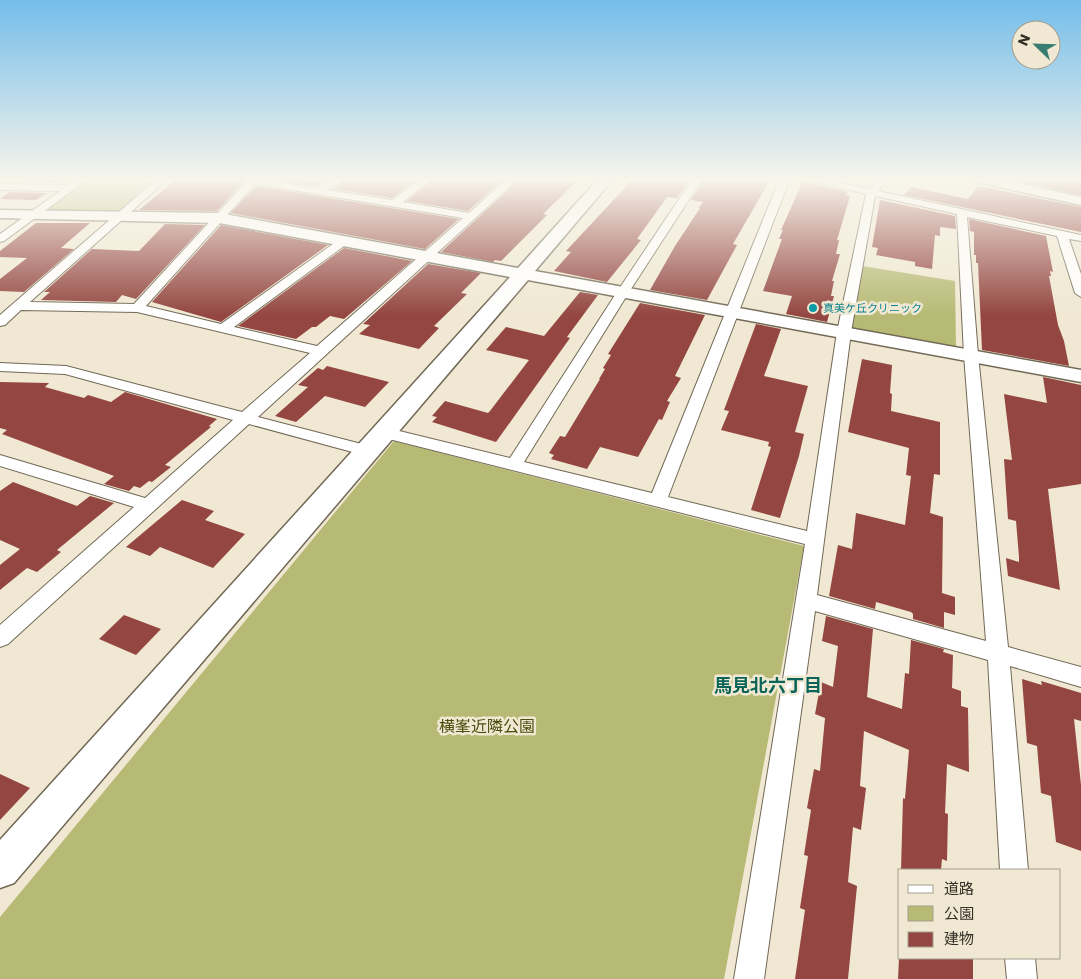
<svg xmlns="http://www.w3.org/2000/svg" width="1081" height="979" font-family="Poppins,'Noto Sans JP',sans-serif">
	<rect width="100%" height="100%" fill="#f0e8d2"/>
	<!-- green -->
	<path fill="#b7ba75" d="M 87,178 L 158,178 L 117,214 L 42,212 Z
		M 862,266 L 955,281 L 956,349 L 852,330 Z
		M 394,441 L 804,546 L 724,979 L 0,979 L 0,917 Z"/>
	<!-- building -->
	<path fill="#944742" d="M 31,178 L 34,178 L 65,179 L 61,183 L 25,182 Z
		M 178,178 L 247,178 L 217,211 L 139,210 Z
		M 264,178 L 330,178 L 317,186 Z
		M 348,178 L 419,178 L 392,198 L 333,189 Z
		M 435,178 L 505,178 L 468,211 L 407,201 Z
		M 521,178 L 552,178 L 576,182 L 543,214 L 547,215 L 501,261 L 495,260 L 493,262 L 441,252 Z
		M 634,178 L 691,178 L 677,198 L 667,197 L 637,239 L 641,240 L 607,282 L 554,271 L 571,252 L 566,251 Z
		M 705,178 L 771,178 L 733,244 L 737,245 L 707,300 L 650,290 L 675,246 L 700,208 L 699,208 L 703,202 L 691,200 Z
		M 1005,178 L 1081,178 L 1081,195 Z
		M 803,181 L 848,192 L 845,195 L 850,196 L 837,240 L 839,240 L 836,254 L 840,254 L 832,281 L 834,281 L 831,296 L 834,296 L 827,322 L 786,314 L 792,296 L 763,291 L 782,239 L 779,239 L 783,230 L 781,230 Z
		M 256,186 L 459,219 L 425,249 L 231,213 Z
		M 978,186 L 1081,207 L 1081,232 L 904,195 L 911,187 L 968,199 Z
		M 10,192 L 47,193 L 36,200 L 0,199 Z
		M 880,200 L 955,216 L 956,229 L 940,227 L 940,236 L 935,235 L 932,269 L 915,266 L 915,262 L 876,255 L 878,248 L 872,247 Z
		M 969,219 L 1046,236 L 1053,272 L 1050,271 L 1051,276 L 1049,276 L 1058,325 L 1064,341 L 1069,366 L 982,350 L 978,263 L 976,263 L 976,255 L 974,255 L 974,232 L 970,231 Z
		M 36,223 L 90,223 L 61,248 L 74,249 L 24,292 L 0,291 L 0,279 L 27,258 L 0,257 L 0,251 Z
		M 165,224 L 205,225 L 136,299 L 122,295 L 116,302 L 41,300 L 50,292 L 44,292 L 92,249 L 139,251 Z
		M 221,225 L 328,245 L 221,322 L 152,302 Z
		M 344,248 L 412,261 L 344,319 L 330,316 L 316,327 L 312,327 L 296,339 L 238,326 Z
		M 428,264 L 481,273 L 461,293 L 467,294 L 434,326 L 439,328 L 419,349 L 359,334 L 370,325 L 363,324 Z
		M 580,292 L 598,295 L 567,337 L 570,338 L 496,442 L 432,422 L 437,417 L 432,416 L 445,401 L 488,413 L 490,411 L 529,360 L 486,350 L 506,327 L 544,336 Z
		M 640,303 L 705,315 L 675,376 L 681,378 L 667,401 L 670,402 L 662,420 L 659,419 L 638,457 L 600,447 L 587,469 L 551,459 L 554,455 L 549,453 L 560,436 L 565,437 L 600,379 L 599,379 L 605,369 L 603,368 L 611,355 L 608,354 Z
		M 756,324 L 781,329 L 764,376 L 808,386 L 795,432 L 804,434 L 799,456 L 780,518 L 751,510 L 771,447 L 768,446 L 769,442 L 721,430 L 729,411 L 724,410 Z
		M 862,359 L 892,365 L 890,393 L 892,394 L 891,411 L 940,422 L 940,475 L 934,474 L 930,513 L 943,517 L 942,593 L 955,597 L 955,615 L 944,612 L 944,628 L 913,619 L 913,614 L 911,612 L 876,602 L 875,609 L 829,596 L 838,545 L 852,549 L 856,513 L 905,525 L 911,476 L 906,475 L 909,448 L 848,432 Z
		M 327,366 L 389,382 L 365,407 L 325,396 L 296,422 L 275,416 L 308,387 L 298,385 L 318,368 L 323,370 Z
		M 1043,377 L 1081,385 L 1081,484 L 1048,489 L 1060,590 L 1008,576 L 1006,558 L 1019,562 L 1019,557 L 1016,521 L 1008,519 L 1004,459 L 1012,460 L 1004,394 L 1047,403 Z
		M 0,382 L 49,383 L 45,387 L 84,398 L 88,395 L 111,402 L 125,392 L 217,419 L 209,426 L 211,427 L 165,465 L 171,467 L 152,482 L 149,481 L 140,488 L 134,486 L 129,491 L 104,484 L 114,476 L 2,434 L 7,430 L 0,428 Z
		M 13,482 L 77,506 L 90,496 L 114,503 L 57,550 L 61,552 L 37,572 L 27,568 L 0,590 L 0,565 L 20,549 L 0,540 L 0,491 Z
		M 182,500 L 214,511 L 205,520 L 245,534 L 213,568 L 160,547 L 150,556 L 126,547 Z
		M 124,615 L 161,629 L 136,655 L 99,639 Z
		M 826,616 L 873,629 L 867,697 L 902,709 L 905,673 L 909,674 L 911,640 L 944,649 L 943,652 L 953,655 L 952,688 L 961,691 L 961,706 L 968,708 L 969,772 L 947,764 L 945,813 L 948,814 L 947,861 L 942,859 L 941,870 L 901,870 L 903,798 L 905,799 L 909,750 L 864,731 L 860,786 L 866,788 L 861,830 L 853,827 L 848,882 L 857,886 L 848,979 L 795,979 L 805,910 L 800,908 L 808,856 L 804,855 L 811,810 L 807,808 L 814,769 L 820,771 L 825,718 L 815,714 L 821,682 L 833,687 L 838,646 L 822,641 Z
		M 1022,679 L 1042,685 L 1041,681 L 1081,693 L 1081,721 L 1074,719 L 1081,785 L 1081,851 L 1056,842 L 1051,796 L 1041,793 L 1037,746 L 1027,743 Z
		M 0,774 L 30,788 L 0,820 Z
		M 899,958 L 973,958 L 973,979 L 898,979 Z"/>
	<g fill="none" stroke-linecap="round" stroke-linejoin="round">
		<!-- street casing -->
		<g stroke="#716956" stroke-width="2">
			<path id="street" d="M 78,178 L 89,178 L 4,241 L 0,242 L 0,234 L 60,191 L 0,190 L 0,184 L 68,185 Z
				M 158,178 L 169,178 L 30,302 L 134,304 L 250,178 L 317,188 L 334,178 L 346,178 L 328,190 L 392,200 L 422,178 L 433,178 L 403,202 L 469,213 L 508,178 L 519,178 L 258,417 L 373,447 L 375,451 L 373,455 L 367,456 L 249,424 L 8,644 L 0,647 L 0,625 L 134,507 L 0,466 L 0,455 L 145,498 L 233,420 L 65,374 L 0,371 L 0,363 L 66,366 L 242,412 L 310,353 L 137,312 L 21,310 L 5,325 L 0,326 L 0,315 ZM 255,184 L 463,218 L 317,346 L 234,327 L 348,243 L 350,241 L 348,239 L 340,239 L 221,324 L 146,306 Z
				M 693,178 L 703,178 L 629,292 L 524,462 L 652,493 L 780,178 L 790,178 L 668,497 L 807,531 L 837,332 L 866,194 L 799,178 L 818,178 L 869,189 L 880,178 L 890,178 L 878,191 L 1081,235 L 1081,241 L 1069,239 L 1081,274 L 1081,297 L 1075,293 L 1057,236 L 967,217 L 978,355 L 1008,647 L 1081,667 L 1081,687 L 1010,666 L 1028,870 L 1000,870 L 988,660 L 815,611 L 764,979 L 734,979 L 805,544 L 377,436 L 375,432 L 377,428 L 383,427 L 510,458 L 617,292 ZM 875,196 L 957,214 L 964,355 L 986,641 L 817,595 L 851,332 Z
				M 1005,958 L 1035,958 L 1037,979 L 1007,979 Z"/>
		</g>
		<!-- secondary casing -->
		<g stroke="#716956" stroke-width="3">
			<path id="secondary" d="M 599,178 L 614,178 L 535,271 L 1081,370 L 1081,382 L 528,280 L 14,883 L 0,888 L 0,840 L 510,277 L 219,223 L 0,218 L 0,210 L 219,213 L 518,268 Z
				M 969,178 L 996,178 L 1081,197 L 1081,205 L 976,182 Z"/>
		</g>
		<!-- street -->
		<use href="#street" fill="#fff" fill-rule="evenodd"/>
		<!-- secondary -->
		<use href="#secondary" fill="#fff" fill-rule="evenodd"/>
	</g>
	<!-- sky -->
	<linearGradient id="sky" x2="0" y2="1"><stop stop-color="#74bdea"/><stop offset="0.57" stop-color="#f8f5eb"/><stop offset="1" stop-color="#f8f5eb" stop-opacity="0"/></linearGradient>
	<rect width="1081" height="315" fill="url(#sky)"/>
	<!-- markers -->
	<circle fill="#0f9aa8" stroke="#f0e8d2" stroke-width="2" cx="813" cy="308" r="5"/>
	<g text-anchor="middle" stroke-width="5" stroke-linejoin="round" paint-order="stroke">
		<!-- far-culture labels -->
		<g font-size="11" fill="#0d838f" stroke="#f0e8d2" text-anchor="start">
			<text x="823" y="312">真美ケ丘クリニック</text>
		</g>
		<!-- near-park labels -->
		<g font-size="16" fill="#4c4d0f" stroke="#f0e8d2">
			<text x="487" y="732">横峯近隣公園</text>
		</g>
		<!-- near-neighbourhood labels -->
		<g font-size="18" font-weight="bold" fill="#0a6558" stroke="#f0e8d2">
			<text x="768" y="692">馬見北六丁目</text>
		</g>
	</g>
	<!-- legend -->
	<rect x="898" y="869" width="162" height="90" fill="#f0e8d2" stroke="#a49e8e"/>
	<rect x="908" y="885" width="25" height="8" fill="#ffffff" stroke="#a49e8e"/>
	<text x="944" y="894" font-size="15" fill="#333027">道路</text>
	<rect x="908" y="906" width="25" height="15" fill="#b7ba75" stroke="#a49e8e"/>
	<text x="944" y="919" font-size="15" fill="#333027">公園</text>
	<rect x="908" y="932" width="25" height="15" fill="#944742" stroke="#a49e8e"/>
	<text x="944" y="944" font-size="15" fill="#333027">建物</text>
	<!-- north arrow -->
	<g transform="translate(1036 45) rotate(293)"><circle r="24" fill="#f0e8d2" stroke="#a49e8e"/>
	<path d="M0-4L9 19L0 12L-9 19Z" fill="#397d70"/>
	<text y="-8" font-size="14" font-weight="bold" text-anchor="middle" fill="#333027">N</text>
	</g>
</svg>
